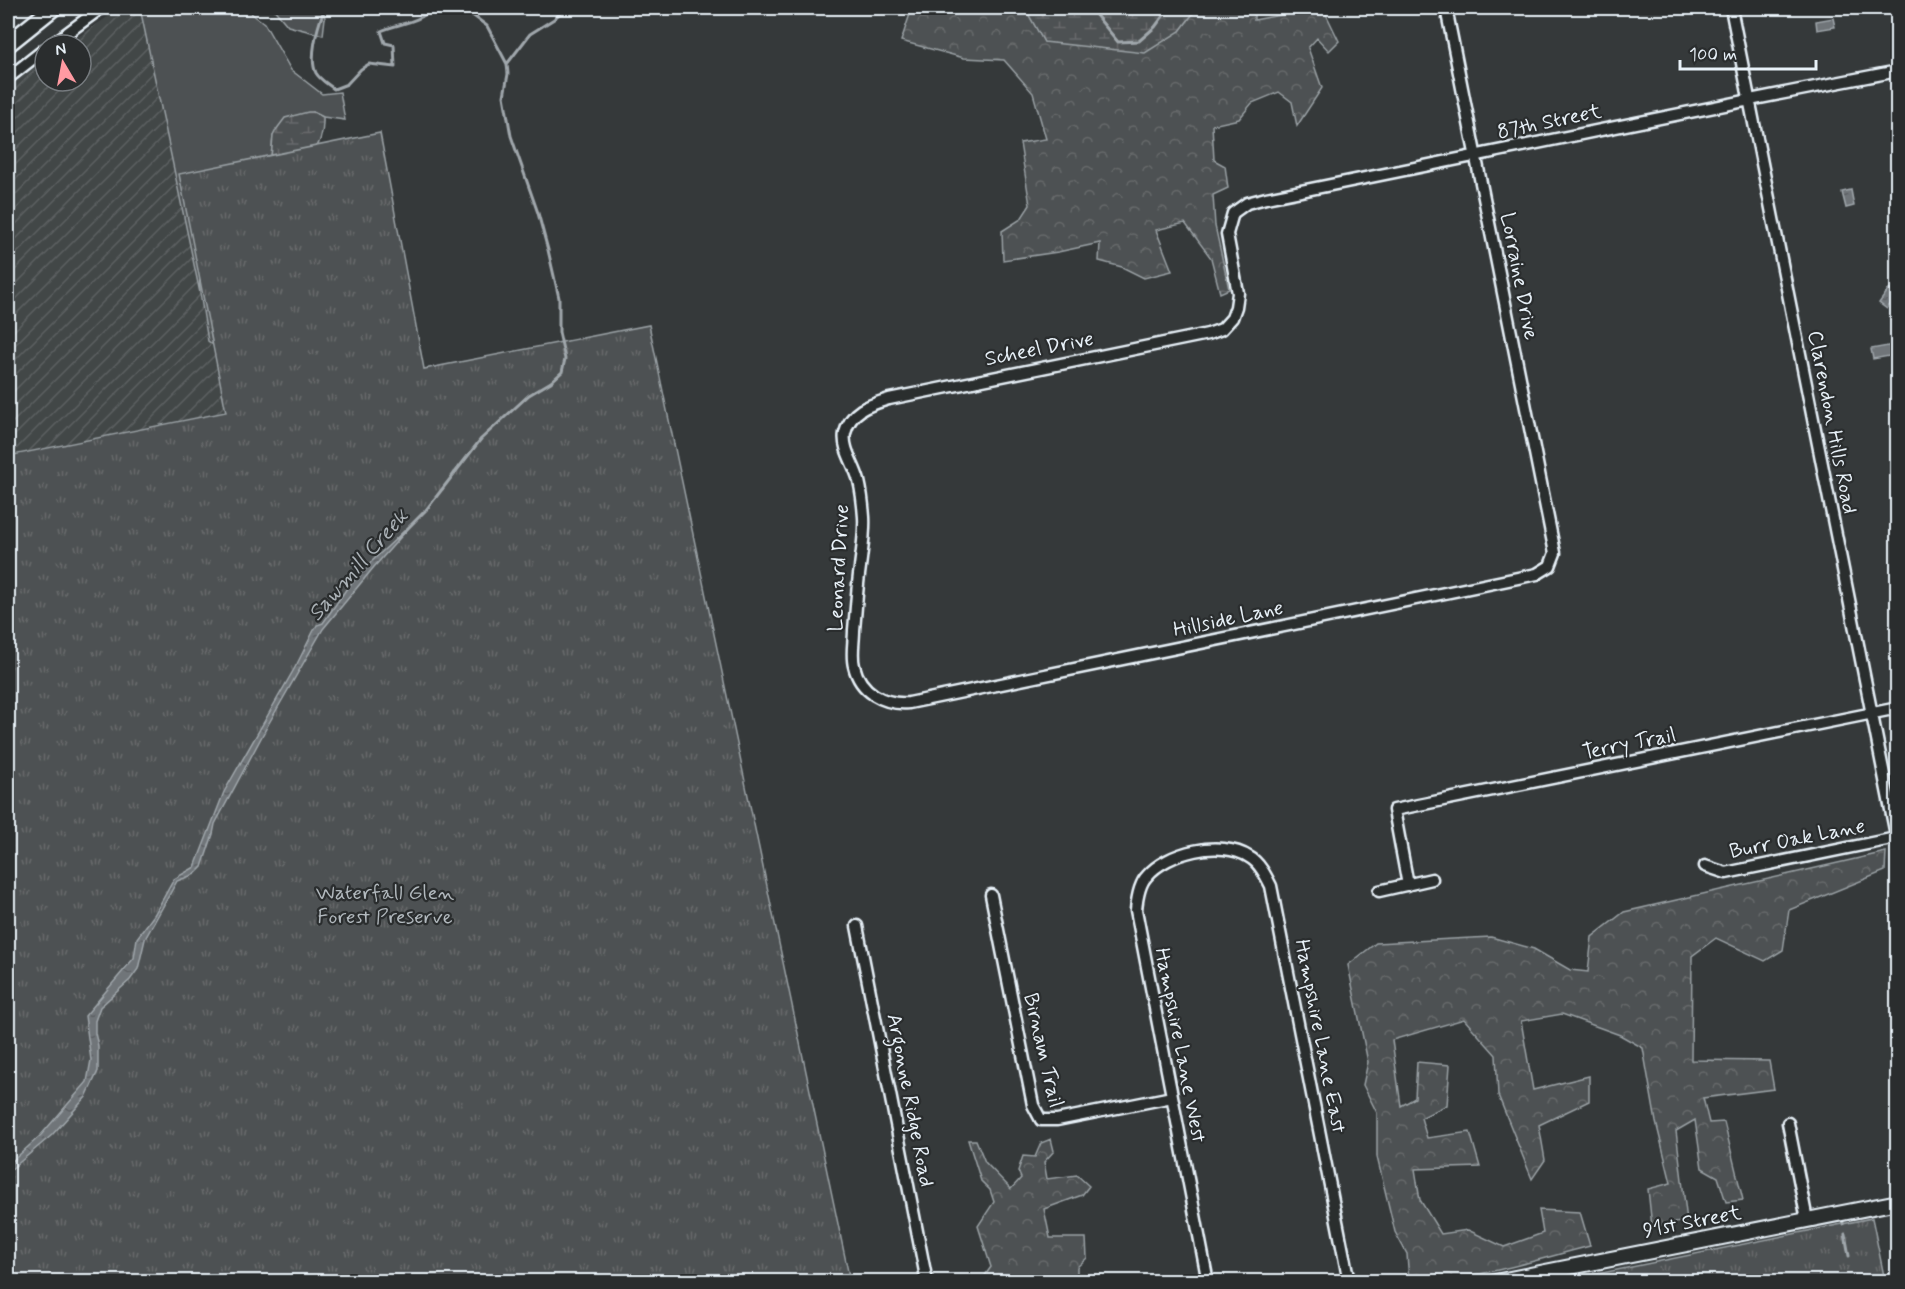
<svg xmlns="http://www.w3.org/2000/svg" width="1905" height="1289" font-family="Mynerve,sans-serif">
	<defs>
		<pattern id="industrial-furrows" width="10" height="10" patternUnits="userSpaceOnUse" patternTransform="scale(1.5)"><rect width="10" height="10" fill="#424647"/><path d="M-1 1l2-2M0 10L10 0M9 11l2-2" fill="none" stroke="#5d6162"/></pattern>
		<pattern id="forest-crowns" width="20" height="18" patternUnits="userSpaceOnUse" patternTransform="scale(1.5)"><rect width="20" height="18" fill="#4d5152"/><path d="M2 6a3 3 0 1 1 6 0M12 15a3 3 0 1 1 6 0" fill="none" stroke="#676a6c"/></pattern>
		<pattern id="wetland-marsh" width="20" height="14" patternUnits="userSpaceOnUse" patternTransform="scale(1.5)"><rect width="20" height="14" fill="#4d5152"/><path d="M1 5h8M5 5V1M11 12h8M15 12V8" fill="none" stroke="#676a6c"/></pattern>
		<pattern id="park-tufts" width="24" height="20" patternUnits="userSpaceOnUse" patternTransform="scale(1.5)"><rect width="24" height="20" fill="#4d5152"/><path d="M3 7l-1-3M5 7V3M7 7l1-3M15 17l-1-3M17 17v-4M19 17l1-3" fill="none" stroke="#676a6c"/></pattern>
		<pattern id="water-ripples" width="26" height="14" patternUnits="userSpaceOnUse" patternTransform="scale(1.5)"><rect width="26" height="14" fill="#707579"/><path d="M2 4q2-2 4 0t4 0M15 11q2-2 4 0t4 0" fill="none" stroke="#5b5e62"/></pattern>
	</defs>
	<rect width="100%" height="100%" fill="#35393a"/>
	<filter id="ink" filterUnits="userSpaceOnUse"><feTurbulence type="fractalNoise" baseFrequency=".0167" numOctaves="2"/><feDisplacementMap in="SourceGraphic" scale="12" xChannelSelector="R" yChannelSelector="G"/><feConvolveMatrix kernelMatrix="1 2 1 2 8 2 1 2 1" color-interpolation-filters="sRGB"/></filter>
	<g filter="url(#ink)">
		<!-- industrial -->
		<path fill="url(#industrial-furrows)" d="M 121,8 L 140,8 L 226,412 L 8,456 L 8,85 L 45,59 L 45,81 L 81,81 L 81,45 L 66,45 Z"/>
		<!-- grass -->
		<path fill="#4d5152" stroke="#9aa1a5" stroke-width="1.5" d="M 140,8 L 250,8 L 252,14 L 264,23 L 291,70 L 322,94 L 340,92 L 345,120 L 323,117 L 313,112 L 273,136 L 270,169 L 200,273 L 200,293 Z
			M 273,8 L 323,8 L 325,18 L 323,35 L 288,26 Z"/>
		<!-- forest -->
		<path fill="url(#forest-crowns)" stroke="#9aa1a5" stroke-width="1.5" d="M 912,8 L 1025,8 L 1044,42 L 1180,31 L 1197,8 L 1254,8 L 1254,20 L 1275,16 L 1324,10 L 1339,41 L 1329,51 L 1317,38 L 1308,48 L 1322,88 L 1297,126 L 1292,102 L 1279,92 L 1252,103 L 1239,119 L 1212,125 L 1214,160 L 1225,166 L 1228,188 L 1213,195 L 1215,226 L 1229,289 L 1220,293 L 1211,258 L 1185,223 L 1156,230 L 1172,271 L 1144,278 L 1122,267 L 1099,261 L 1100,243 L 1058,252 L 1003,260 L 1002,231 L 1021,219 L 1030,205 L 1020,143 L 1046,139 L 1033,93 L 1004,60 L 964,58 L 901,41 Z
			M 1886,852 L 1885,871 L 1789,910 L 1783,950 L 1765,961 L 1716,938 L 1692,956 L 1691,1060 L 1769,1061 L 1774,1089 L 1703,1098 L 1709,1123 L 1724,1122 L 1743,1200 L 1726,1202 L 1718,1177 L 1702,1168 L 1695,1120 L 1676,1131 L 1687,1221 L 1652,1227 L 1648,1189 L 1671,1183 L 1656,1122 L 1643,1048 L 1620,1035 L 1562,1014 L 1521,1021 L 1533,1090 L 1589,1076 L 1589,1101 L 1539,1125 L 1545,1160 L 1532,1179 L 1498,1095 L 1496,1055 L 1464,1019 L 1392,1040 L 1401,1106 L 1415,1098 L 1417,1062 L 1450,1065 L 1447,1105 L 1421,1118 L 1427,1138 L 1470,1132 L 1480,1167 L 1415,1169 L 1420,1200 L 1441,1234 L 1468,1230 L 1504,1247 L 1543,1233 L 1539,1210 L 1580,1212 L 1590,1246 C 1531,1261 1470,1282 1409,1281 L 1407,1254 L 1395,1232 L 1377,1157 L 1377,1113 L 1363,1085 L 1368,1062 L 1348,965 L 1376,943 L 1491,937 L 1534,949 L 1570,970 L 1588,972 L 1592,937 L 1624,912 Z
			M 1051,1139 L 1054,1151 L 1044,1162 L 1047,1179 L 1077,1175 L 1089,1186 L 1082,1195 L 1044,1209 L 1050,1238 L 1086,1238 L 1087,1258 L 1077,1267 L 1077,1281 L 981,1281 L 991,1267 L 978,1226 L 994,1202 L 990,1190 L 981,1181 L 968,1140 L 976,1140 L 985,1162 L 1011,1189 L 1021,1178 L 1018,1171 L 1023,1156 L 1035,1157 L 1041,1143 Z"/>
		<!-- wetland -->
		<path fill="url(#wetland-marsh)" stroke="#9aa1a5" stroke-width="1.5" d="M 1025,8 L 1197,8 L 1180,31 L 1145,53 L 1044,42 Z
			M 308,112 L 313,112 L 323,117 C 324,134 319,144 311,159 L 220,350 L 208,341 L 200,293 L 200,273 L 270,169 L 273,136 L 276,130 L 285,118 Z"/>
		<!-- park -->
		<path fill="url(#park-tufts)" stroke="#9aa1a5" stroke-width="1.5" d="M 380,133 L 424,369 L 649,325 L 850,1281 L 8,1282 L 8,456 L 226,412 L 179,174 Z
			M 1872,1218 L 1885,1281 L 1563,1281 Z"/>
		<!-- water -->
		<path fill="url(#water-ripples)" stroke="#a0a7ac" stroke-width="1.5" d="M 1833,18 L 1835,27 L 1817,30 L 1816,21 Z
			M 1851,190 L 1854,206 L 1846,208 L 1842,192 Z
			M 1889,289 L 1897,295 L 1887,309 L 1879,303 Z
			M 1893,345 L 1895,355 L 1873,359 L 1871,349 Z
			M 415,521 L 374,567 L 323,629 L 269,723 L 215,824 L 213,834 L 202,867 L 195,874 L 177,881 L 145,939 L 138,969 L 130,980 L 100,1007 L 95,1021 L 95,1033 L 98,1046 L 98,1071 L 86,1097 L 52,1135 L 8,1172 L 8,1165 L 41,1135 L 87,1082 L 91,1060 L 85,1016 L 134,958 L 137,938 L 154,915 L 174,879 L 195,867 L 224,792 L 297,664 L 313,632 L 317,625 L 323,623 L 347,588 L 371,562 Z"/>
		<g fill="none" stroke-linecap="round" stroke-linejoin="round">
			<!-- stream -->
			<path stroke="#a0a7ac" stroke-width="3" d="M 319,8 L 323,13 C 317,28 309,59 316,73 C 320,80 328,84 334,89 L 347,84 L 361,69 L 369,64 L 395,67 L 394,45 L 385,43 L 381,31 C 399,23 419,23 433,8
				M 1090,8 L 1118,42 L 1139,41 L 1155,27 L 1169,8
				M 507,64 L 530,34 L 554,19 L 565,8
				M 397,539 L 426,510 L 481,439 L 529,395 L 551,382 L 562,372 L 565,359 L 559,332 L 559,298 L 548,250 L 538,213 L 511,136 L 504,96 L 508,74 L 507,64 L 487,26 L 463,8
				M 1843,1222 L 1843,1224
				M 1845,1234 L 1849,1256"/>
			<!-- minor casing -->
			<g stroke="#e8f1f8" stroke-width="15">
				<path id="minor" d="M 1446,8 L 1555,553 L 1550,566 L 1537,574 L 909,703 C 884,705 860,692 854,666 C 851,655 854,642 854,630 C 856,609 857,588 860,567 C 862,550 865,533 864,517 C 863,504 862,493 859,481 C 855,465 842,449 845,433 C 851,410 869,405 889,399 L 1208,334 L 1222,329 L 1232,318 L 1236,307 L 1238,293 L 1227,234 L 1233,213 L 1247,203 L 1266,198 C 1477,156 1687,111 1898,71
					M 1731,8 L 1898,845
					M 51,45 L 101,8
					M 8,78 L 45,49
					M 1705,866 L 1726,873 L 1896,838
					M 1408,885 L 1394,810 L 1898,708
					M 1379,891 L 1432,879
					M 991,895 L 1033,1105 L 1041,1120 L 1057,1120 L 1172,1097
					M 857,926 L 927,1282
					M 1788,1123 L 1807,1220
					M 1208,1282 L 1136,910 C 1137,899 1139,884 1147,876 C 1167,852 1221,839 1249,857 C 1259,862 1266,876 1271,886 L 1349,1282"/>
			</g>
			<!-- major casing -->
			<g stroke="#e8f1f8" stroke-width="18">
				<path id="major" d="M 1495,1282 L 1898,1202"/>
			</g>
			<!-- highway casing -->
			<g stroke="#e8f1f8" stroke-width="20">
				<path id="highway" d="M 8,44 L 53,8"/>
			</g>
			<!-- minor -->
			<use href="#minor" stroke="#2a2d2e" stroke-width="10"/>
			<!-- major -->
			<use href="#major" stroke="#2a2d2e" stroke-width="14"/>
			<!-- highway -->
			<use href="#highway" stroke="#2a2d2e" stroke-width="15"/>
		</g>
	</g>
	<g text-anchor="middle" stroke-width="4.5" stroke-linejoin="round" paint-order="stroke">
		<!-- street labels -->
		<g font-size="21" fill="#e8f1f8" stroke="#2a2d2e">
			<text transform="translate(1549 121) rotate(-12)" y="7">87th Street</text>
			<text transform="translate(1520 276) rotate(79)" y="7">Lorraine Drive</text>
			<text transform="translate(1039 348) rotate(-11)" y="7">Scheel Drive</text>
			<text transform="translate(1833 422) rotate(79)" y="7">Clarendon Hills Road</text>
			<text transform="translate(838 568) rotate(-87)" y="7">Leonard Drive</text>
			<text transform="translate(1228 618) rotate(-12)" y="7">Hillside Lane</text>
			<text transform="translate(1629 743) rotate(-11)" y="7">Terry Trail</text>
			<text transform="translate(1797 838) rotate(-11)" y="7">Burr Oak Lane</text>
			<text transform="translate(1321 1036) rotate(79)" y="7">Hampshire Lane East</text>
			<text transform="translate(1181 1045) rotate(79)" y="7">Hampshire Lane West</text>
			<text transform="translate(1044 1050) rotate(77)" y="7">Birnam Trail</text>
			<text transform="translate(911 1100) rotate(79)" y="7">Argonne Ridge Road</text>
			<text transform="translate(1692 1221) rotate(-11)" y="7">91st Street</text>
		</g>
		<!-- park labels -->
		<g font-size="21" fill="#b2b9be" stroke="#2a2d2e">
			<text x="385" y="899">Waterfall Glen<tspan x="385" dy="24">Forest Preserve</tspan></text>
		</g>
		<!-- water labels -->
		<g font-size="22" font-style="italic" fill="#acb3b8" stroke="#2a2d2e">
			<text transform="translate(357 564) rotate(-49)" y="8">Sawmill Creek</text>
		</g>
	</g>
	<!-- margin -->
	<rect width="1905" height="1289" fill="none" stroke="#2a2d2e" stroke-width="30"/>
	<rect x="15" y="15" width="1875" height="1259" fill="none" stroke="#e8f1f8" stroke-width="2" filter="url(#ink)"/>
	<!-- north arrow -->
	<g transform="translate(63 63) rotate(350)"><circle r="28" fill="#2a2d2e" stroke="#767b7f" stroke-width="1.5"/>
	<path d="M0-4.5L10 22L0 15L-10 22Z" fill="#ff9aa2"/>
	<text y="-9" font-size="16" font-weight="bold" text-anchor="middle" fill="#e8f1f8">N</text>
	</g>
	<!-- scale -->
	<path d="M1680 60v9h136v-9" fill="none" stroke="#e8f1f8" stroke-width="3"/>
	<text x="1689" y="60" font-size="18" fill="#e8f1f8" stroke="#2a2d2e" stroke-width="4.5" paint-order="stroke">100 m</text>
</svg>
